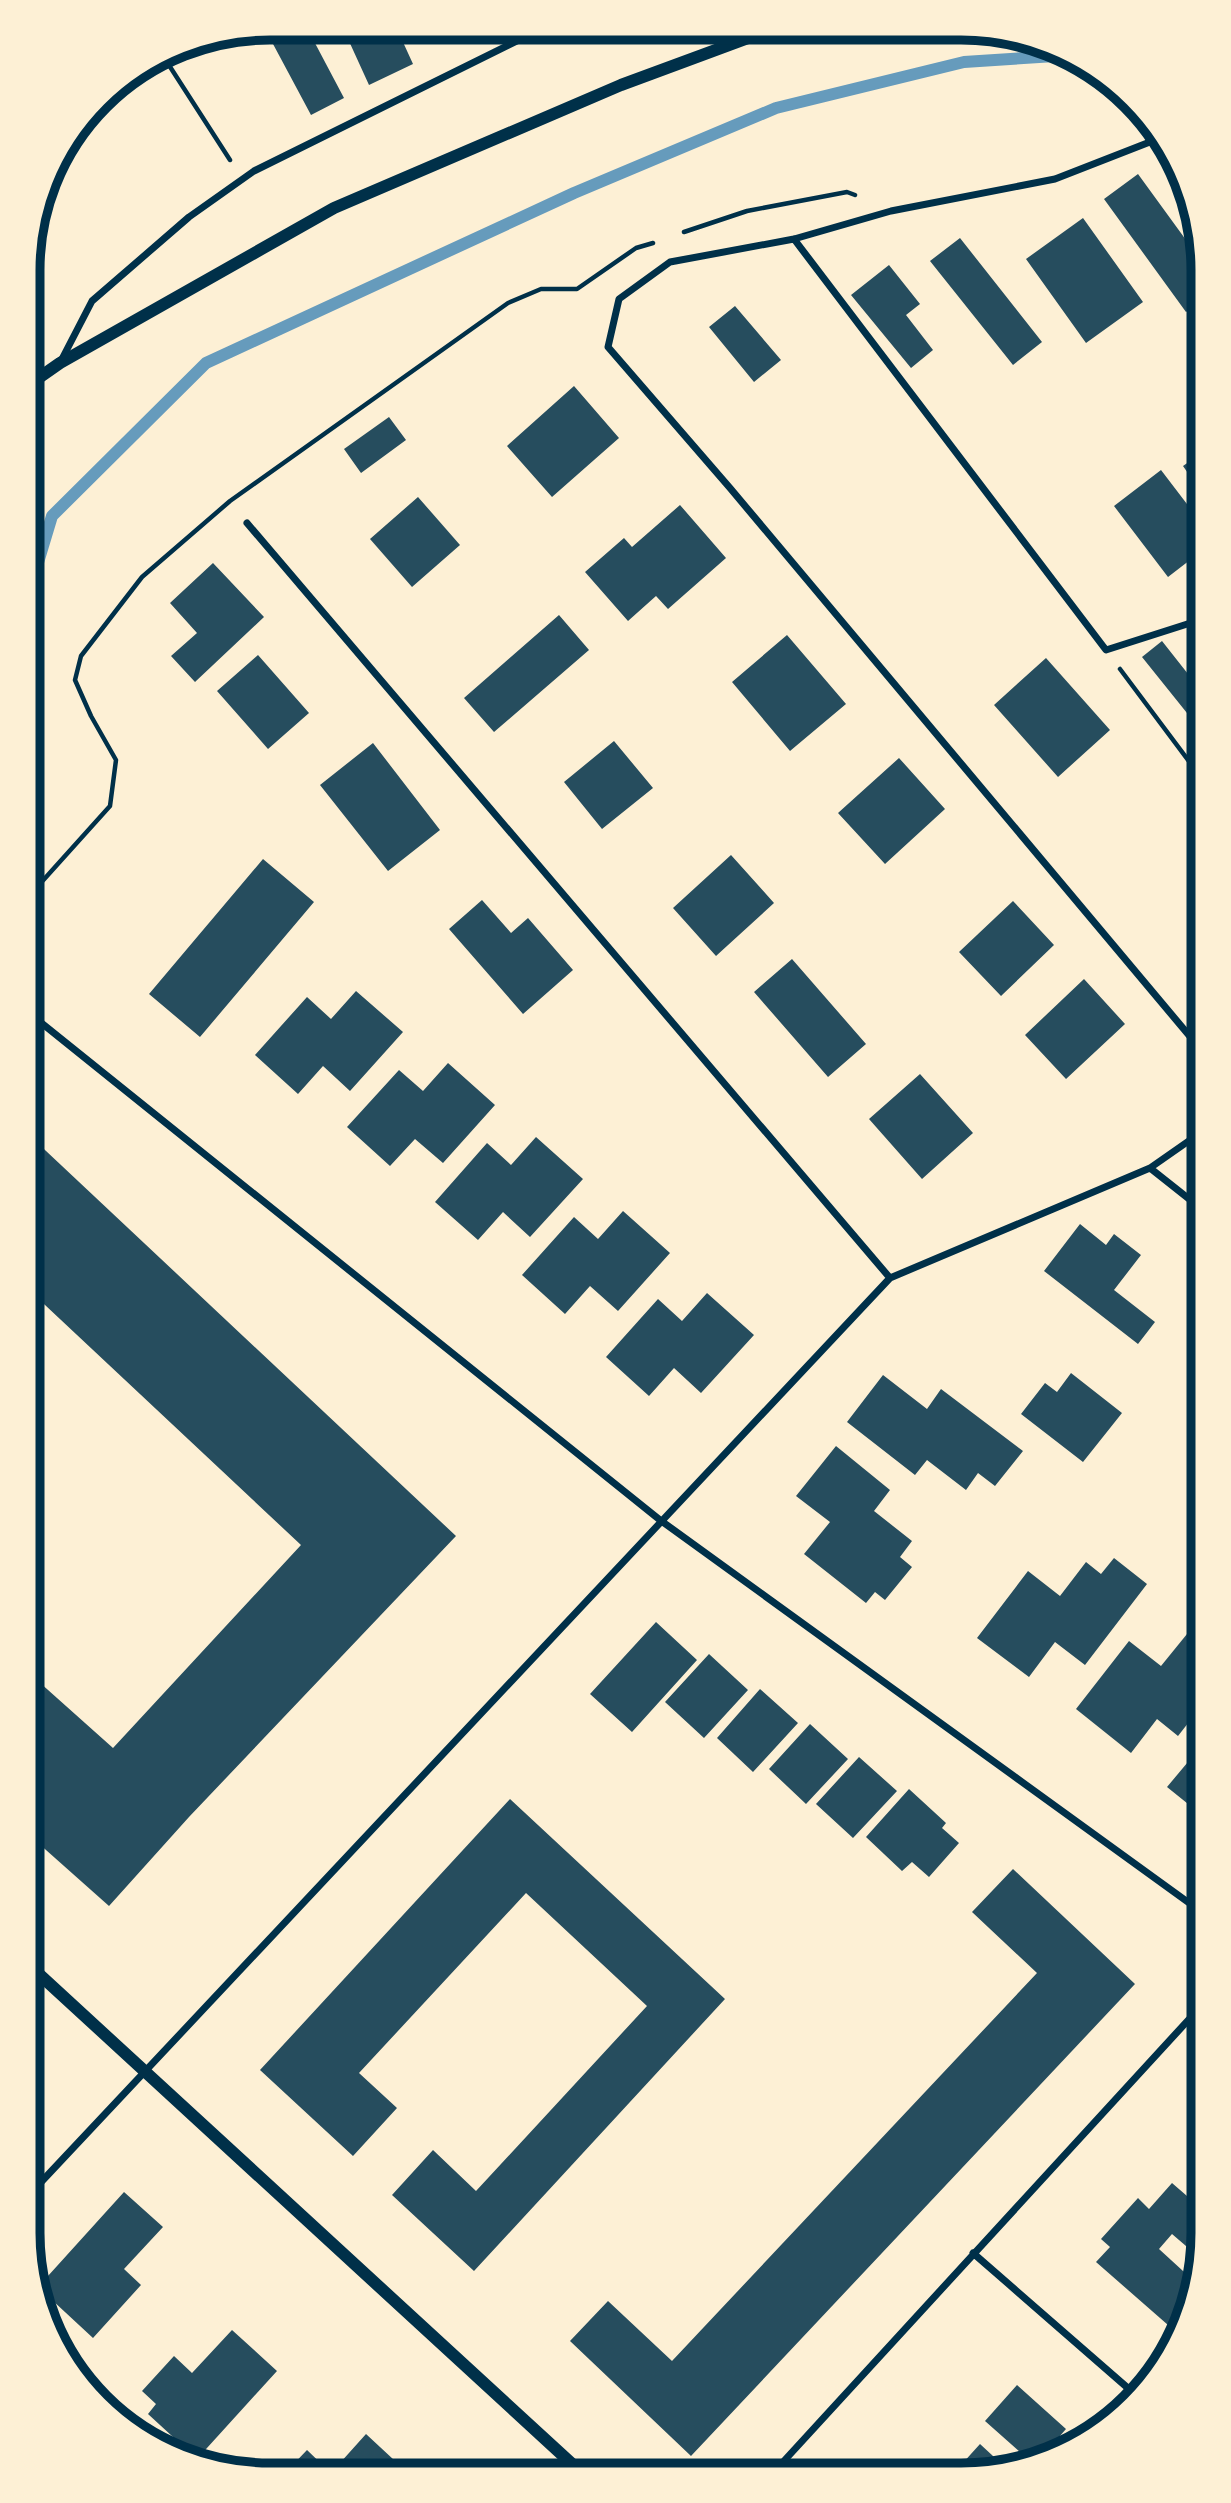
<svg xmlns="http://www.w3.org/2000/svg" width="1231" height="2503" font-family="'Fira Sans Condensed',sans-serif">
	<rect width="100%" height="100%" fill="#fdf0d5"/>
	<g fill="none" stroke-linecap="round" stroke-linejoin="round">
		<!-- stream -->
		<path stroke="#669bbc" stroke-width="12" d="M 30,589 L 52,516 L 206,363 L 574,193 L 776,108 L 964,62 L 1055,56"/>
	</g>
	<!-- building -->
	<path fill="#264d5e" d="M 270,28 L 307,28 L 344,98 L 311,115 L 265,29 Z
		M 343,28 L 397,29 L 413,64 L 369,85 Z
		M 451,29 L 471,29 L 455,37 Z
		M 1138,174 L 1202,262 L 1203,300 L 1186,312 L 1104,199 Z
		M 1083,218 L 1143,302 L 1086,343 L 1026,259 Z
		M 960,238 L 1042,342 L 1013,365 L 930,261 Z
		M 889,265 L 920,304 L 906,315 L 933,350 L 911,368 L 851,295 Z
		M 735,306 L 781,360 L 754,382 L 709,327 Z
		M 574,386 L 619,438 L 552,497 L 507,446 Z
		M 389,417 L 406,440 L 361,473 L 344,449 Z
		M 1203,452 L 1203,495 L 1183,466 Z
		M 1161,470 L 1203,525 L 1203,550 L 1168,577 L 1114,506 Z
		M 418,497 L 460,545 L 412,587 L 370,539 Z
		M 680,505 L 726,558 L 668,609 L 656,596 L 628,621 L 585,572 L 624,538 L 632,547 Z
		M 213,563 L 264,617 L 195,682 L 171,656 L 197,633 L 170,603 Z
		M 559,615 L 589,650 L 494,732 L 464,698 Z
		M 787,635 L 846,704 L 790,751 L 732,682 Z
		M 1162,641 L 1203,693 L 1203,733 L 1142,657 Z
		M 258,655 L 309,713 L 268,749 L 217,691 Z
		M 1046,658 L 1110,730 L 1058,777 L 994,705 Z
		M 614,741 L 653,788 L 602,829 L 564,782 Z
		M 373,743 L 440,830 L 388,871 L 320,785 Z
		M 899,758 L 945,809 L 885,864 L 838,813 Z
		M 731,855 L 774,903 L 716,956 L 673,908 Z
		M 263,859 L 314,902 L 200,1037 L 149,994 Z
		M 482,900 L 511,933 L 528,918 L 573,970 L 523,1014 L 449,929 Z
		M 1013,901 L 1054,945 L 1001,996 L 959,952 Z
		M 792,959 L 866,1044 L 828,1077 L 754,992 Z
		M 1084,979 L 1125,1024 L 1066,1079 L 1025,1035 Z
		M 356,991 L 403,1032 L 350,1091 L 323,1066 L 298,1094 L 255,1055 L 307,997 L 331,1019 Z
		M 448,1063 L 495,1105 L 443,1163 L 415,1139 L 390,1166 L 347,1127 L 399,1070 L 423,1091 Z
		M 920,1074 L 973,1133 L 922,1179 L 869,1119 Z
		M 29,1135 L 456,1536 L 189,1817 L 109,1906 L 28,1834 L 29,1673 L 113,1748 L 301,1545 L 29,1290 Z
		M 536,1137 L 583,1179 L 530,1237 L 503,1212 L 478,1240 L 435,1202 L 487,1143 L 511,1165 Z
		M 623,1211 L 670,1253 L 618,1311 L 590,1286 L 565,1314 L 522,1275 L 574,1217 L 598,1239 Z
		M 1080,1224 L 1106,1245 L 1114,1234 L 1141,1255 L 1114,1290 L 1155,1322 L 1138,1344 L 1044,1271 Z
		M 707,1293 L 754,1335 L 701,1393 L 674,1368 L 649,1396 L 606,1357 L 658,1299 L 682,1321 Z
		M 1071,1373 L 1122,1413 L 1083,1462 L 1021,1414 L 1045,1383 L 1057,1392 Z
		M 883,1375 L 927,1409 L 941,1389 L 1023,1451 L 995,1486 L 978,1473 L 966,1490 L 927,1460 L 915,1475 L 847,1422 Z
		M 836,1446 L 890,1490 L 874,1511 L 912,1541 L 900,1557 L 912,1567 L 885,1600 L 875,1592 L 866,1603 L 804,1554 L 830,1522 L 796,1496 Z
		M 1114,1558 L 1147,1584 L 1085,1665 L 1055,1642 L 1029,1677 L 977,1638 L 1028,1571 L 1060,1596 L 1086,1562 L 1101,1574 Z
		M 656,1622 L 697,1660 L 632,1732 L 590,1694 Z
		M 1187,1634 L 1203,1646 L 1203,1704 L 1178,1736 L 1157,1719 L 1131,1753 L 1076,1709 L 1129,1641 L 1161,1666 Z
		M 709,1654 L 748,1690 L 704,1738 L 665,1702 Z
		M 760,1689 L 798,1723 L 753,1772 L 717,1738 Z
		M 810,1724 L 848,1759 L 806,1804 L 769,1769 Z
		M 1203,1744 L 1203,1816 L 1167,1787 Z
		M 859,1757 L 897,1791 L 853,1838 L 816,1804 Z
		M 909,1789 L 946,1823 L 942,1828 L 959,1843 L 929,1877 L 912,1862 L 902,1871 L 866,1837 Z
		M 510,1799 L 725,1999 L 474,2271 L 392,2195 L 433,2150 L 476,2191 L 647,2006 L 526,1893 L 359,2073 L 397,2108 L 353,2156 L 260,2070 Z
		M 1013,1869 L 1135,1984 L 691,2456 L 570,2341 L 608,2301 L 672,2361 L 1037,1973 L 972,1912 Z
		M 1172,2183 L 1202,2209 L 1202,2249 L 1200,2258 L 1172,2234 L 1159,2249 L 1195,2282 L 1191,2300 L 1168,2325 L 1096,2262 L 1110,2247 L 1101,2239 L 1138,2198 L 1149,2209 Z
		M 124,2192 L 163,2227 L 124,2269 L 141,2285 L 93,2338 L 38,2287 Z
		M 232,2330 L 277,2371 L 197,2459 L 148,2414 L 156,2404 L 142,2391 L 174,2356 L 192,2373 Z
		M 1017,2385 L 1066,2429 L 1059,2437 L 1070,2447 L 1038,2462 L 1025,2464 L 1029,2460 L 985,2421 Z
		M 366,2434 L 408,2473 L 285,2473 L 307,2450 L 331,2473 Z
		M 980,2444 L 1006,2468 L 952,2475 Z"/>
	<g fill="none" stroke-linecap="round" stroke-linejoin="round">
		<!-- path -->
		<path stroke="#003049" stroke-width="4.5" d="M 165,54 L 165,59 L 230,160
			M 684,232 L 747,211 L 847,192 L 855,195
			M 1120,669 L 1203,780
			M 29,896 L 110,806 L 116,760 L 91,716 L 75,680 L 81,656 L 142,577 L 230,501 L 508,303 L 541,289 L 577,289 L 636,248 L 653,243"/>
		<!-- minor -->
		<path stroke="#003049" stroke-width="7" d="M 1155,140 L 1055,179 L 891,211 L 794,239 L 670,262 L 619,299 L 608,347 L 730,488 L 1203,1052
			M 794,239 L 1106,650 L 1203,619
			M 62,359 L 92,301 L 189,217 L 254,171 L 539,30
			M 247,523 L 890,1278
			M 29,1013 L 660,1520 L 1203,1913
			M 1150,1168 L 1203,1210
			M 28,2196 L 890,1278 L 1150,1168 L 1203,1131
			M 973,2253 L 1137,2396
			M 772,2474 L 1203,2004"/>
		<!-- tertiary -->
		<path stroke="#003049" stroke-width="12" d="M 30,384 L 60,363 L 334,208 L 621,85 L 767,31
			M 28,1964 L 583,2474"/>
	</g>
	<!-- crop -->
	<path d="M0 0H1231V2503H0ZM270 40H961A230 230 0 0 1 1191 270V2233A230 230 0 0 1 961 2463H270A230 230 0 0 1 40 2233V270A230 230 0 0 1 270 40Z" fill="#fdf0d5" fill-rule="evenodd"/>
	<path fill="none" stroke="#003049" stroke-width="9" d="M270 40H961A230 230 0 0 1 1191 270V2233A230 230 0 0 1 961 2463H270A230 230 0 0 1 40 2233V270A230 230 0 0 1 270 40Z"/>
</svg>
